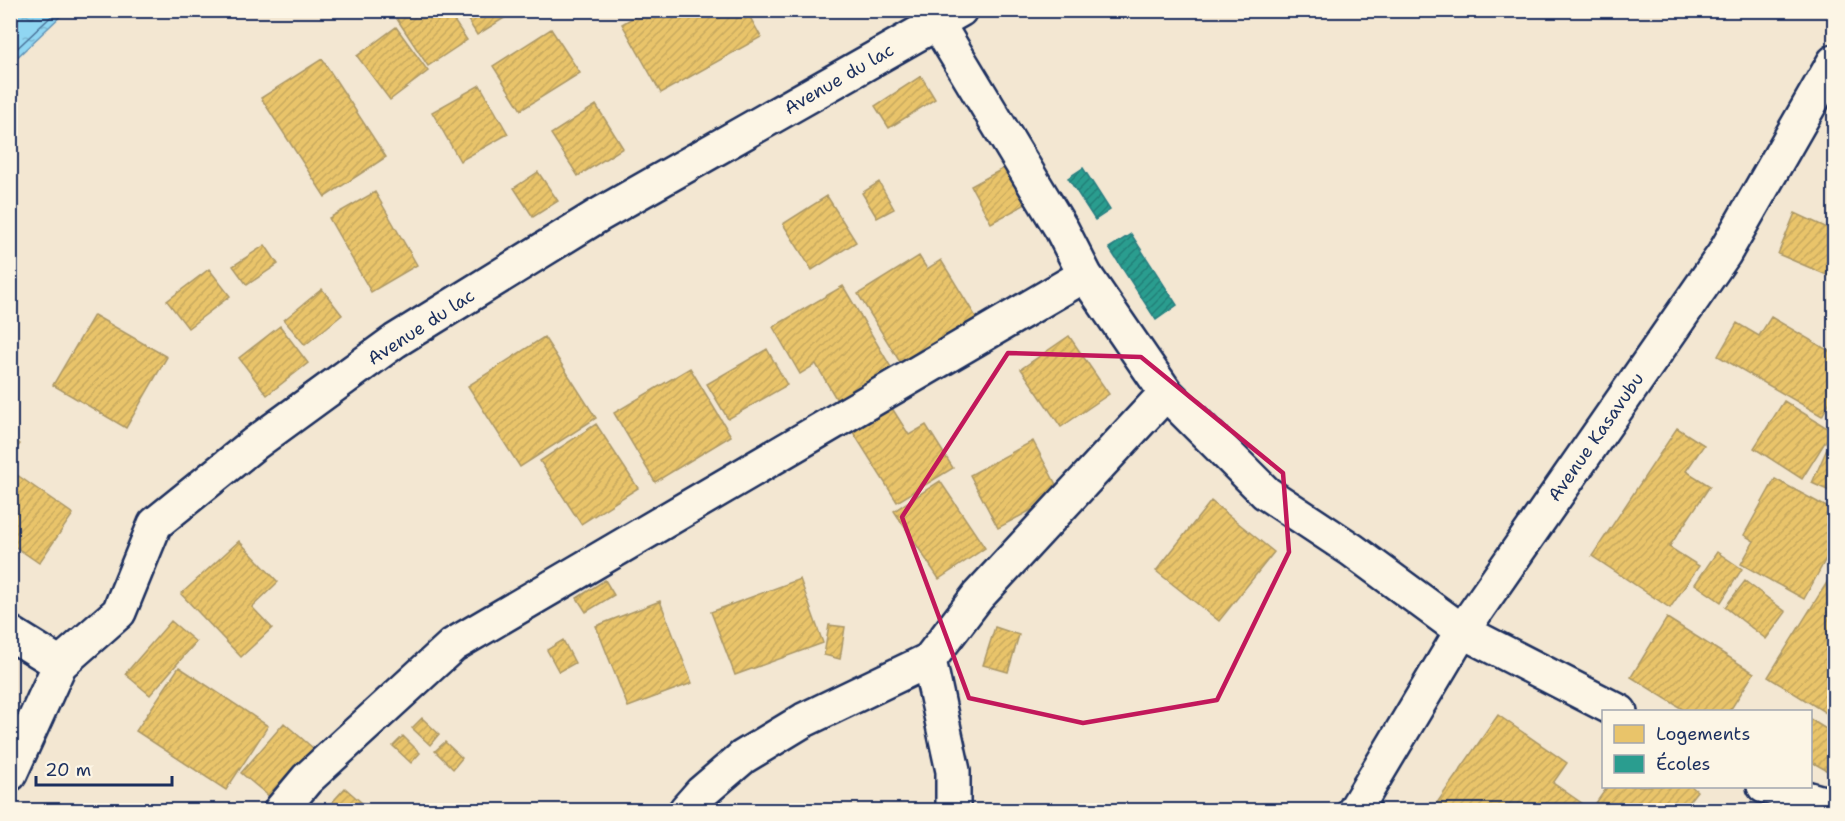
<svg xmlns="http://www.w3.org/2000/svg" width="1845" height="821" font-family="'Shantell Sans',sans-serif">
	<defs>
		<pattern id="water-ripples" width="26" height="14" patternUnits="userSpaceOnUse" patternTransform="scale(1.5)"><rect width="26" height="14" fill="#90d6f2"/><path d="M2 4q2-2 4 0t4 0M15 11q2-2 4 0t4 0" fill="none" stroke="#7cb8d2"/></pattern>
		<pattern id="homes-hatch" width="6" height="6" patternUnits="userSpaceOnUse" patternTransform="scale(1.5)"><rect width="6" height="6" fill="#e9c46a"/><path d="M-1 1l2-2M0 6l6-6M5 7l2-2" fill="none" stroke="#c7a95e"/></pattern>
		<pattern id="schools-hatch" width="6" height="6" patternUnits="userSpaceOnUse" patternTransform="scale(1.5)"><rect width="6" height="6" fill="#2a9d8f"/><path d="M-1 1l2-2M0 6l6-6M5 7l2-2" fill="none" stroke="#238078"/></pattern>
	</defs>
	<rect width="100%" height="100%" fill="#f3e7d2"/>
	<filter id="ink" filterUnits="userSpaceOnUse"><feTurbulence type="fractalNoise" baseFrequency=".0167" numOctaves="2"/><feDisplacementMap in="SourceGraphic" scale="12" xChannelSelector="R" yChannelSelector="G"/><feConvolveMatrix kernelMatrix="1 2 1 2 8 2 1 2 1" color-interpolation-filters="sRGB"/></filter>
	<g filter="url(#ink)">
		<!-- water -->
		<path fill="url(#water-ripples)" stroke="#6193b7" stroke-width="1.5" d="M 11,10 L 66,10 L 66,11 L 11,63 Z"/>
		<!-- homes -->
		<path fill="url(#homes-hatch)" stroke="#ab9766" stroke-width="1.5" d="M 391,10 L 447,10 L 467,40 L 428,66 Z
			M 462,10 L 517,10 L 477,35 Z
			M 646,10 L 746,10 L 761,37 L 661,93 L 622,24 Z
			M 396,27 L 428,71 L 390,100 L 357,56 Z
			M 551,29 L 580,73 L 521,110 L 493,66 Z
			M 322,59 L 386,157 L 325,197 L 261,98 Z
			M 921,76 L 935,99 L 889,128 L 875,106 Z
			M 480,85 L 508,134 L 460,161 L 432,112 Z
			M 596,105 L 623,148 L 578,176 L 551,134 Z
			M 1006,167 L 1026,204 L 991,223 L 971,186 Z
			M 538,172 L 558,201 L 533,217 L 514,188 Z
			M 879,182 L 894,209 L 877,218 L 862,193 Z
			M 375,192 L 417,265 L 371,292 L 329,218 Z
			M 827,196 L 856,242 L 812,270 L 783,224 Z
			M 1795,213 L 1834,231 L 1834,278 L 1778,254 Z
			M 265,245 L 278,264 L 247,285 L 233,266 Z
			M 919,256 L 927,269 L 941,260 L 979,322 L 903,367 L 858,294 Z
			M 209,269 L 230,296 L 188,328 L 167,301 Z
			M 843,286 L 892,369 L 838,402 L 816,364 L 800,374 L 773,327 Z
			M 322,289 L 342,315 L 305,345 L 284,320 Z
			M 94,315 L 167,357 L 126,428 L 53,385 Z
			M 1771,317 L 1834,354 L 1834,395 L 1822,416 L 1718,356 L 1737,323 L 1759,336 Z
			M 280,326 L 308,363 L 267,395 L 239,358 Z
			M 1069,336 L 1109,394 L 1061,427 L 1021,369 Z
			M 544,337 L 596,418 L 520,467 L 468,386 Z
			M 767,349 L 787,385 L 728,419 L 707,384 Z
			M 690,368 L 731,436 L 655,482 L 614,413 Z
			M 1784,401 L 1832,431 L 1802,479 L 1754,448 Z
			M 890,405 L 909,435 L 926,425 L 953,468 L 897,502 L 851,429 Z
			M 596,424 L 638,488 L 581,524 L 540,461 Z
			M 1677,428 L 1704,445 L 1686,471 L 1710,486 L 1669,547 L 1699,566 L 1670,608 L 1592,556 Z
			M 1834,433 L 1834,493 L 1812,483 Z
			M 10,435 L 20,444 L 10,455 Z
			M 1033,441 L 1061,494 L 998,528 L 970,475 Z
			M 10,470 L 73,514 L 39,563 L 10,543 Z
			M 1775,479 L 1834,511 L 1834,544 L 1804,599 L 1741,564 L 1754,541 L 1744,535 Z
			M 940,481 L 985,548 L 939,579 L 894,511 Z
			M 1211,501 L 1274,552 L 1219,621 L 1156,571 Z
			M 239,541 L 278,582 L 252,607 L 272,628 L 241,657 L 181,594 Z
			M 1717,552 L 1742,569 L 1721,602 L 1695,584 Z
			M 1834,571 L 1834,700 L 1826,713 L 1768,677 Z
			M 800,579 L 823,643 L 735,675 L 711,612 Z
			M 605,580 L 614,595 L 586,612 L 577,598 Z
			M 1745,581 L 1786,612 L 1766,639 L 1725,607 Z
			M 660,601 L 692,683 L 628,707 L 596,626 Z
			M 1667,618 L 1754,673 L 1729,712 L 1687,712 L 1631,677 Z
			M 171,621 L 196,642 L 150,695 L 125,674 Z
			M 829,625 L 845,627 L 840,659 L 824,655 Z
			M 995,627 L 1019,635 L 1008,672 L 983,665 Z
			M 563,640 L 575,663 L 559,672 L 547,650 Z
			M 179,667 L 268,726 L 226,790 L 136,731 Z
			M 1498,715 L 1567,763 L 1553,783 L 1589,808 L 1587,810 L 1432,810 Z
			M 422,718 L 439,734 L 430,745 L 412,728 Z
			M 1810,719 L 1834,734 L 1834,768 L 1831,773 L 1810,761 Z
			M 284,723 L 313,748 L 270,797 L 241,773 Z
			M 403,736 L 420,753 L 411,763 L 393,746 Z
			M 445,742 L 462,758 L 453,769 L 435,751 Z
			M 1608,786 L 1691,786 L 1697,791 L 1682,810 L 1591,810 Z
			M 345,788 L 370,810 L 325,810 Z"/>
		<!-- schools -->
		<path fill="url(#schools-hatch)" stroke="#267c80" stroke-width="1.5" d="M 1083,168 L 1110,210 L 1095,220 L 1068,178 Z
			M 1131,234 L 1177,305 L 1156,320 L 1109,248 Z"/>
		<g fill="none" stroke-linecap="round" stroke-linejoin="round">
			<!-- shore -->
			<path stroke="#4a7299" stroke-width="1.5" d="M 10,55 L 58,10"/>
			<!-- street casing -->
			<g stroke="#1b2f5e" stroke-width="38">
				<path id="street" d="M 937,23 L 1062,230 L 1085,275 L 1166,393 L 1266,493 L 1352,550 L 1462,631 L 1620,712
					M 10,633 L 60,664
					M 929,660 L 953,771 L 953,810
					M 1764,786 L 1834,806
					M 281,810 L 307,779 L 453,645 L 1085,275
					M 686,810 L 701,793 L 743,757 L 804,720 L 929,660 L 978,596 L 1166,393"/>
			</g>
			<!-- secondary casing -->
			<g stroke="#1b2f5e" stroke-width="38">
				<path id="secondary" d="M 10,774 L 60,664 L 119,612 L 155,524 L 254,444 L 395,341 L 599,215 L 960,10
					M 1355,810 L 1462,631 L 1724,254 L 1834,62"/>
			</g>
			<!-- street -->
			<use href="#street" stroke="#fcf5e5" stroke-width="33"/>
			<!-- secondary -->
			<use href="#secondary" stroke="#fcf5e5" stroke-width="33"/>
		</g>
	</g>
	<!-- marked area -->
	<path fill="none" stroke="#c2185b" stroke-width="4.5" stroke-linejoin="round" d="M 1008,353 L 1141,357 L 1283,473 L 1289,552 L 1217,700 L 1083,723 L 969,698 L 902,517 Z"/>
	<g text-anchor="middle" stroke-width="6" stroke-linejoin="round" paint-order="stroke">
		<!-- street labels -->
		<g font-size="18" fill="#1b2f5e" stroke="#fcf5e5">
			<text transform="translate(839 79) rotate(-30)" y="6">Avenue du lac</text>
			<text transform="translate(421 327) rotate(-33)" y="6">Avenue du lac</text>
			<text transform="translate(1596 437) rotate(-55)" y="6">Avenue Kasavubu</text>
		</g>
	</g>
	<!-- margin -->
	<rect width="1845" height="821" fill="none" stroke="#fcf5e5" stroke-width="36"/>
	<rect x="18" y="18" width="1809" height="785" fill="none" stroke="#1b2f5e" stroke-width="2" filter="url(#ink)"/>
	<!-- legend -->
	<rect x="1602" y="710" width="210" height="78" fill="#fcf5e5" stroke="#a2a6af" stroke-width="1.5"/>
	<rect x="1614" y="725" width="30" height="18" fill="#e9c46a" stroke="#a2a6af" stroke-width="1.5"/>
	<text x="1656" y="740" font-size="18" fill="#1b2f5e">Logements</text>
	<rect x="1614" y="755" width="30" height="18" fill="#2a9d8f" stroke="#a2a6af" stroke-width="1.5"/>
	<text x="1656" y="770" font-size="18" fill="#1b2f5e">Écoles</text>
	<!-- scale -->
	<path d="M36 776v9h136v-9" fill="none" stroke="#1b2f5e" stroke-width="3"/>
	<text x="45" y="776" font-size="18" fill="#1b2f5e" stroke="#fcf5e5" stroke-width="4.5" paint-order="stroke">20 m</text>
</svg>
